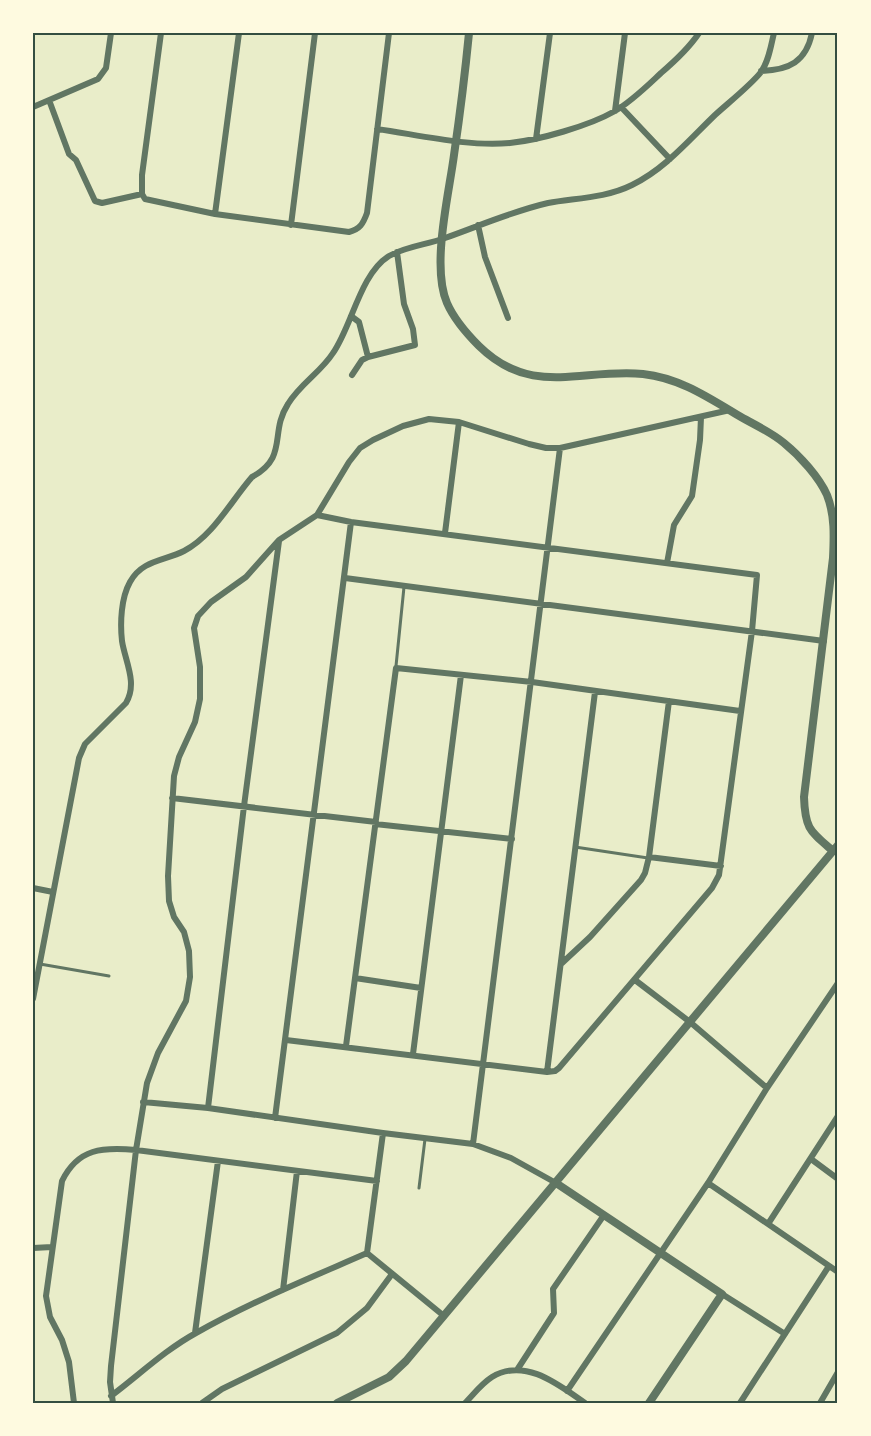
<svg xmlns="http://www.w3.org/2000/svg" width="871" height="1436" font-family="'Golos Text',sans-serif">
	<rect width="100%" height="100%" fill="#e9edc9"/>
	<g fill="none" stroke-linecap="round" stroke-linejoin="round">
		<!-- service -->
		<path stroke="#617663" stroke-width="3" d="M 396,666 L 404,587
			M 575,847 L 648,858
			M 40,964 L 109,976
			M 419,1188 L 425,1139"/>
		<!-- minor -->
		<path stroke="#617663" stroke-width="6" d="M 161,33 L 142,175 L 142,194 L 145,199 L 215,214 L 349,232 C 360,229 363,224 367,213 L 389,33
			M 761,71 C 789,70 806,62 812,33
			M 49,100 L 69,154 L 76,160 L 95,201 L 102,203 L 142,194
			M 33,107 L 98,79 L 106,68 L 111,33
			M 621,107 L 670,159
			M 615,111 L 625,33
			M 377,129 C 419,135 468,147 510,143 C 539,140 589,126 615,111 C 632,101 646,87 661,73 C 675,61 689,48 699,33
			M 536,139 L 550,33
			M 215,214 L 239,33
			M 291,225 L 315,33
			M 478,225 L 485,257 L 508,318
			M 351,316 L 359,322 L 368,357
			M 352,375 L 362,360 L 368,357 L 415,345 L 413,329 L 404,304 L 397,252
			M 445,533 L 459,422
			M 667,563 L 674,525 L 692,496 L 700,440 L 701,417
			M 345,578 L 824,641
			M 172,798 L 376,822
			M 375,824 L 512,839
			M 649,857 L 721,866
			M 33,888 L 53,892
			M 561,964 L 590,937 L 641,880 L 645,873 L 649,857 L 669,701
			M 355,978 L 421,988
			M 635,980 L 690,1022 L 767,1088
			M 33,999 L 79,758 L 85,744 L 126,703 C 138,683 125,661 122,641 C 120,623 121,598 130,582 C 142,560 164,561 184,551 C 213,536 231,501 252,477 C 289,457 269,433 288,404 C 300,384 321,372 333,353 C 352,326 360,274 389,256 C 407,246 426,245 445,238 C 479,226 513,211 548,203 C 576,198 606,198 632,185 C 665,169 689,140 715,115 C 727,104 752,84 761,72 C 769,61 771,45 774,33
			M 286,1040 L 547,1072 L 555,1071 L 559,1068 L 712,888 L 719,875 L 752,631 L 757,575 L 351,522 L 317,515
			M 346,1046 L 396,668 L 532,682 L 740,711
			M 413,1054 L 461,675
			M 547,1072 L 595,692
			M 143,1102 L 208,1108 L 383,1133 L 473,1144 L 511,1158 L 556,1183
			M 208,1108 L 244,806 L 279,541
			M 275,1118 L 351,522
			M 473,1144 L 560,448
			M 811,1159 L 838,1179
			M 708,1183 L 838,1272
			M 768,1224 L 838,1116
			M 33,1248 L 52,1247
			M 367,1253 L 383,1133
			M 367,1253 L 444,1316
			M 283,1290 L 297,1171
			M 722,1294 L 785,1334
			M 195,1333 L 218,1161
			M 517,1370 L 554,1313 L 553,1289 L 604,1215
			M 567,1391 L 708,1183 L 767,1088 L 838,983
			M 111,1396 C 139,1375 165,1350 196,1333 C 251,1302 310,1278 367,1253
			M 74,1403 L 69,1362 L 62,1340 L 50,1317 L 46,1296 L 62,1181 C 78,1148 103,1147 136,1150 L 377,1181
			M 113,1403 L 110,1382 L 111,1366 L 136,1150 L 147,1083 L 158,1053 L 186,1001 L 190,977 L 189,951 L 184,932 L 174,917 L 169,901 L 168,876 L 174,776 L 179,757 L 195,722 L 200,699 L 200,667 L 194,628 L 198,616 L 211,602 L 246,577 L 279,540 L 317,515 L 349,462 L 360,448 L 373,440 L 403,426 L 429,419 L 459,422 L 529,444 L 546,448 L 560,448 L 730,410
			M 202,1403 L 222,1389 L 337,1333 L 367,1308 L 392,1274
			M 465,1403 C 474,1394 481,1384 492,1377 C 525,1357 559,1385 585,1403
			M 740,1403 L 829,1266
			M 820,1403 L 838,1372"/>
		<!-- tertiary -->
		<path stroke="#617663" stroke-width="8" d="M 469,33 C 465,74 460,114 454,155 C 449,194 431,266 447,303 C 454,319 467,334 479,346 C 532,398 581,368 643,374 C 680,378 709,398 741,417 C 755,425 771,432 784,443 C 800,456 819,477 827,495 C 835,515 834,537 833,558 L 804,797 C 805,829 810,831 833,851
			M 556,1183 L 722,1294 L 649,1403
			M 337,1403 L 389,1377 L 406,1361 L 838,845"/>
	</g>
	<!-- border -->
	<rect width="871" height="1436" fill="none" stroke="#fefae0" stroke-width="69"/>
	<rect x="34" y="34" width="802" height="1368" fill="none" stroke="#344e41" stroke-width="2"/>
</svg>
